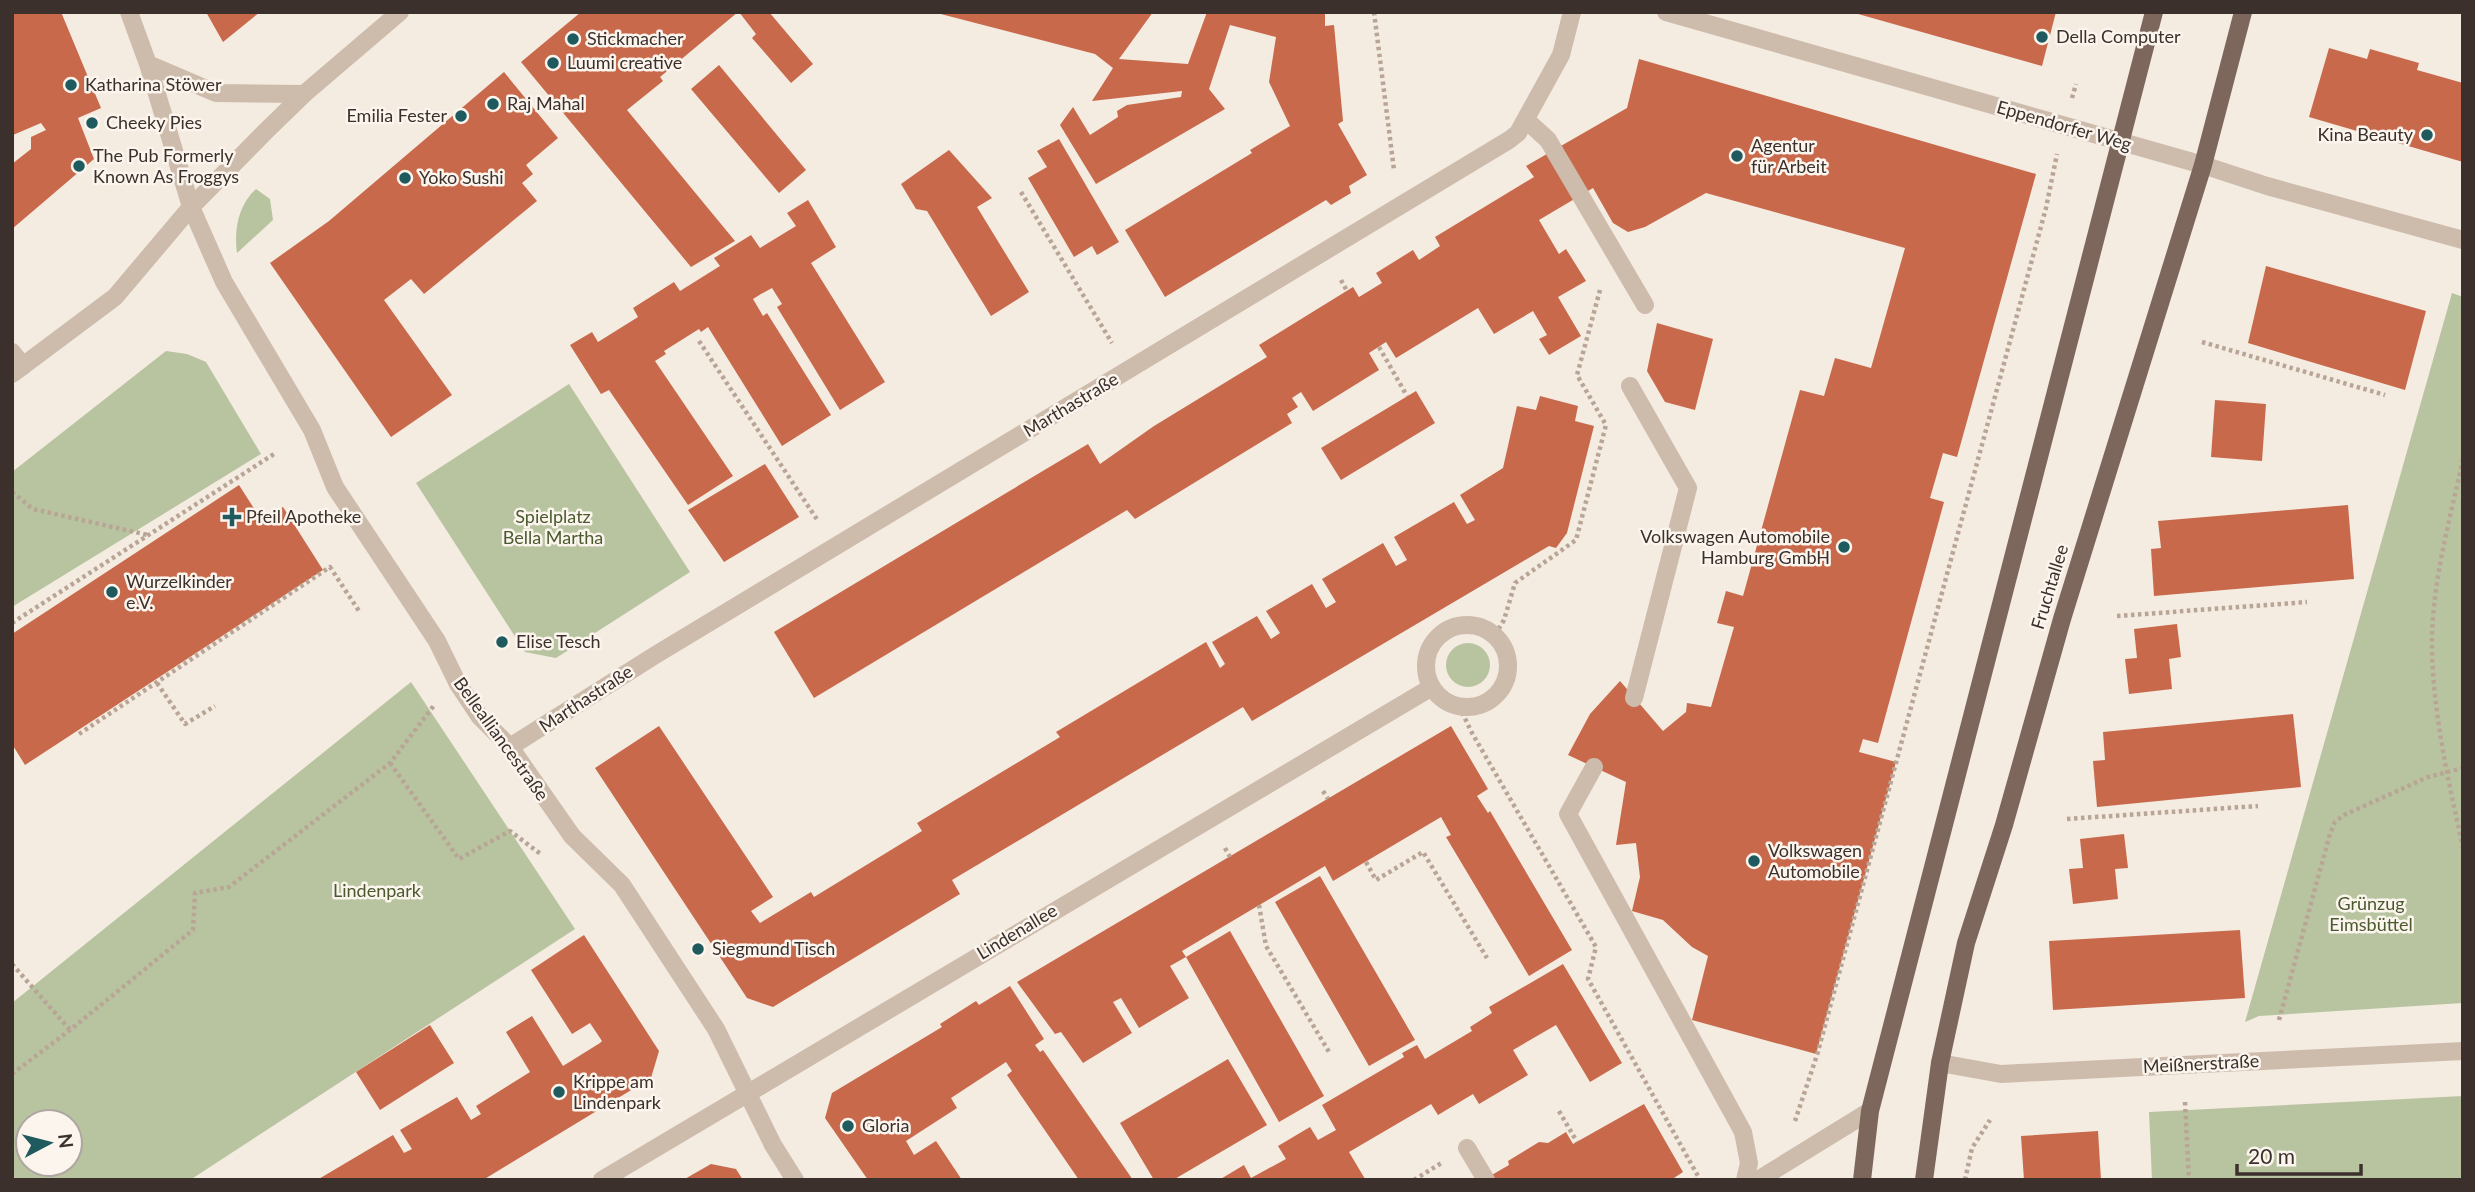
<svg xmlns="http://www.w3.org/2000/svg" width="2475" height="1192" font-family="Lato,sans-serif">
	<rect width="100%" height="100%" fill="#f4ebe1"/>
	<!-- green -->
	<path fill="#b8c4a0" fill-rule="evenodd" d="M 256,189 L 270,199 L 273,220 L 237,253 C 234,230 238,205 256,189 Z
		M 2452,293 L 2463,297 L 2463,1003 L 2259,1016 L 2245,1022 Z
		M 166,351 L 187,354 L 206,362 L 261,454 L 12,607 L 12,472 Z
		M 569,384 L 690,572 L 556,658 L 525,652 L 416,483 Z
		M1446 665a22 22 0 1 1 44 0a22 22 0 1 1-44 0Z
		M 411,682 L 575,929 L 190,1180 L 12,1180 L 12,1003 ZM 28,1122 L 70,1122 L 70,1164 L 28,1164 Z
		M 2463,1096 L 2463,1180 L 2152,1180 L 2149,1112 Z"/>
	<!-- building -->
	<path fill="#c8694b" d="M 12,12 L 61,12 L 101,108 L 78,118 L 94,159 L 12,229 L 12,164 L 31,149 L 31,137 L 46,130 L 41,123 L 13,135 L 12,133 Z
		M 206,12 L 260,12 L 223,42 Z
		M 581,12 L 738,12 L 660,77 L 663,81 L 627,110 L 735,241 L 691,267 L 521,62 Z
		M 739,12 L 769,12 L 813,64 L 791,83 L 752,38 L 756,34 Z
		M 933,12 L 1153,12 L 1119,59 L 1188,64 L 1207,12 L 1325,12 L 1325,26 L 1334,25 L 1343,121 L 1338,124 L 1367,175 L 1349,186 L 1351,193 L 1331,205 L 1326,200 L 1165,297 L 1125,230 L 1252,153 L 1250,150 L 1290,126 L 1269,82 L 1276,37 L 1230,25 L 1209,89 L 1225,109 L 1096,184 L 1060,125 L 1073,107 L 1090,135 L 1118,117 L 1117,111 L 1127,105 L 1181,97 L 1182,91 L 1092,101 L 1113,68 L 1095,54 Z
		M 1851,12 L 2056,12 L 2042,66 Z
		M 2329,48 L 2367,59 L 2370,49 L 2419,63 L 2417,70 L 2463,83 L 2463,162 L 2309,117 Z
		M 1639,59 L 2036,174 L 1957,457 L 1943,453 L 1930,498 L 1944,502 L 1878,743 L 1863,739 L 1859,752 L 1896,762 L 1816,1054 L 1692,1020 L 1708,956 L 1692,947 L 1663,920 L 1632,911 L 1640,877 L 1636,843 L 1616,845 L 1626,782 L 1568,755 L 1590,714 L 1620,681 L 1663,731 L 1686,712 L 1687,703 L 1711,707 L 1734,627 L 1717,623 L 1726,591 L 1743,596 L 1800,390 L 1824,396 L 1835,358 L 1871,368 L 1905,248 L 1706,193 L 1645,227 L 1628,232 L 1613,223 L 1593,188 L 1539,220 L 1559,254 L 1566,249 L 1586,281 L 1558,297 L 1581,336 L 1549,355 L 1539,339 L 1547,335 L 1533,311 L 1494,334 L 1478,308 L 1396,358 L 1386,342 L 1369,353 L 1379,370 L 1313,411 L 1301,392 L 1292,398 L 1298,407 L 1287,414 L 1292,423 L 1135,519 L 1127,510 L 814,698 L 774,632 L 1088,444 L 1100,464 L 1154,426 L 1267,357 L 1259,345 L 1353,287 L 1359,297 L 1382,283 L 1376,273 L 1413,250 L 1419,260 L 1440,246 L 1435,237 L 1534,177 L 1526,166 L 1627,108 Z
		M 719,65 L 806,170 L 779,193 L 691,89 Z
		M 504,72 L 558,138 L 526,165 L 533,174 L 522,183 L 537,201 L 424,294 L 411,279 L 384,300 L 452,395 L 391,437 L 270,263 L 329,221 Z
		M 1059,139 L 1119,242 L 1097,255 L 1092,246 L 1074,257 L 1028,178 L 1047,167 L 1037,151 Z
		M 949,150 L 992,198 L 977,207 L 1029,292 L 991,316 L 927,211 L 916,209 L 901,184 Z
		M 808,200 L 836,247 L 811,263 L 885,382 L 840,410 L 777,307 L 782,304 L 772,288 L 761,294 L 753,299 L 763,316 L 767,313 L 831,415 L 782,446 L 708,327 L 701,332 L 699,329 L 664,351 L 666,354 L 655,361 L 733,476 L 688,505 L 609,390 L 601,394 L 570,345 L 592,332 L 598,342 L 638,317 L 633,308 L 674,282 L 680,291 L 720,266 L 714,258 L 751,235 L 760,248 L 796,226 L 787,213 Z
		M 2266,266 L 2426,311 L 2405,390 L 2248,343 Z
		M 1657,323 L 1713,339 L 1695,410 L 1665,402 L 1647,371 Z
		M 1416,391 L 1435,423 L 1341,480 L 1321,448 Z
		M 1540,396 L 1578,406 L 1575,421 L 1594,426 L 1567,533 L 1556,548 L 1549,546 L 1252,721 L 1243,707 L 952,880 L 960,894 L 773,1007 L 747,998 L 595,768 L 659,726 L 773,897 L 751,911 L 760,923 L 811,892 L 814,897 L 922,831 L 917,823 L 1060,737 L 1056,732 L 1206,642 L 1220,668 L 1225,664 L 1212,642 L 1257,616 L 1271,639 L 1280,633 L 1266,611 L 1312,584 L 1326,608 L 1336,602 L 1322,579 L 1383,543 L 1396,566 L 1407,560 L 1394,537 L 1454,502 L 1467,524 L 1475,520 L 1460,495 L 1503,468 L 1517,406 L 1536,410 Z
		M 2215,400 L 2266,404 L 2262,461 L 2211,457 Z
		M 765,464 L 799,517 L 724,562 L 688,510 Z
		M 239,485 L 262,521 L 283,507 L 323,570 L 25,765 L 12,744 L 12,634 Z
		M 2348,505 L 2354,579 L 2154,596 L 2151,549 L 2161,548 L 2158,521 Z
		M 2177,624 L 2181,657 L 2169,659 L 2172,689 L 2129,694 L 2125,659 L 2137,658 L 2134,629 Z
		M 2293,714 L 2301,787 L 2097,807 L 2093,761 L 2105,760 L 2103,732 Z
		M 1451,726 L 1488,789 L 1477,796 L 1488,813 L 1490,811 L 1572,950 L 1529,976 L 1446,837 L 1451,835 L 1441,817 L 1333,881 L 1325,866 L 1182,951 L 1186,957 L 1170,966 L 1189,998 L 1139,1028 L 1121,998 L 1113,1002 L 1132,1033 L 1083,1063 L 1061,1032 L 1055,1034 L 1017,982 Z
		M 2124,834 L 2128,868 L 2115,869 L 2118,899 L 2073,904 L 2069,869 L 2083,868 L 2080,839 Z
		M 1320,876 L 1415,1040 L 1369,1066 L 1275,902 Z
		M 2240,930 L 2245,998 L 2053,1010 L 2049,941 Z
		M 1230,931 L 1324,1096 L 1279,1122 L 1186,957 Z
		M 584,935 L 659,1051 L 651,1078 L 483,1180 L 317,1180 L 393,1135 L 404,1153 L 412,1149 L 400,1130 L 457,1097 L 471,1120 L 481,1114 L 476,1106 L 530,1072 L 506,1032 L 532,1016 L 563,1066 L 600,1043 L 602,1041 L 590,1023 L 572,1034 L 531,970 Z
		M 1563,964 L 1622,1063 L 1590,1082 L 1556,1025 L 1513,1050 L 1528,1075 L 1479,1104 L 1473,1094 L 1438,1115 L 1431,1104 L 1349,1152 L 1365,1179 L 1363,1180 L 1219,1180 L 1244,1165 L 1251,1178 L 1286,1159 L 1278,1146 L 1310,1127 L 1318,1140 L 1336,1130 L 1322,1105 L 1404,1057 L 1402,1053 L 1417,1045 L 1425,1059 L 1472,1031 L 1470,1027 L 1492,1013 L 1489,1007 Z
		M 1010,986 L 1044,1039 L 1035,1045 L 1040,1052 L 1043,1050 L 1133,1180 L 1079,1180 L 1007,1075 L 1012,1071 L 1006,1062 L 951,1098 L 957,1108 L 906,1141 L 914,1155 L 936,1141 L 962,1180 L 868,1180 L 825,1118 L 832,1093 L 942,1027 L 940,1024 L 976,1001 L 979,1005 Z
		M 430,1025 L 454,1063 L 380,1110 L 356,1072 Z
		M 1228,1059 L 1267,1125 L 1173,1180 L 1154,1180 L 1120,1123 Z
		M 1644,1104 L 1683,1172 L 1671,1180 L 1491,1180 L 1490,1176 L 1509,1165 L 1508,1161 L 1539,1142 L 1548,1143 L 1566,1132 L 1573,1144 Z
		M 2098,1131 L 2101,1180 L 2024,1180 L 2021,1136 Z
		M 711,1164 L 736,1169 L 743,1180 L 683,1180 Z"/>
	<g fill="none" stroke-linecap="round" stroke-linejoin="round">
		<!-- path -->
		<path stroke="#b9a596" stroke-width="4.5" stroke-dasharray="3.5 3.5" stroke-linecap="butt" d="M 1374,12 L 1394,170
			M 2072,98 L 2076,84
			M 1021,192 L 1112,343
			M 1341,280 L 1347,291
			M 699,341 L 818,521
			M 2202,342 L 2385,395
			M 1379,347 L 1407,396
			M 2463,459 C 2450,520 2431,585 2432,648 C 2433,715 2449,783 2463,848
			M 12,492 L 33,509 L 148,535
			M 2117,616 L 2307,602
			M 12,623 L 274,454
			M 1495,635 L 1504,620 L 1515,583 L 1576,540 L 1606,425 L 1577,375 L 1600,290
			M 157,683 L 185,724 L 215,706
			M 1459,706 L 1472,733 L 1596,947 L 1588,979 L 1698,1176
			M 79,734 L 330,567 L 359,611
			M 390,763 L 459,859 L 510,831 L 542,855
			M 1323,791 L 1328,799
			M 2067,819 L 2258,806
			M 1225,848 L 1230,857
			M 1366,862 L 1376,880 L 1423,852 L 1487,958
			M 1259,905 L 1266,946 L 1329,1052
			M 12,964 L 70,1030
			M 2279,1020 L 2330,834 L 2335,822 L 2344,815 L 2428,777 L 2463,768
			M 12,1074 L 70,1030 L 193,930 L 195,893 L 229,887 L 390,763 L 435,704
			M 2185,1102 L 2189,1180
			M 1559,1111 L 1577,1142
			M 1795,1121 L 1817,1055 L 2046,208 L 2057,154
			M 1414,1180 L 1443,1162
			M 1965,1180 L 1972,1148 L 1990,1120"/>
		<!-- service -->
		<path stroke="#cdbbac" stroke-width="18" d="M 1526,120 L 1548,140 L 1645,305
			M 12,352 L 23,366
			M 1630,386 L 1688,488 L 1634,698
			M 1594,767 L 1568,814 L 1743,1132 L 1749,1163 L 1745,1180
			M 1467,1148 L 1486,1180"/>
		<!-- minor -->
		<path stroke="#cdbbac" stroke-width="18" d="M 129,12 L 148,64 L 191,207 L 224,282 L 312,430 L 335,487 L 437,641 L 458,684 L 480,717 L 510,747 L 572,836 L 622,885 L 716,1029 L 773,1145 L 795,1180
			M 1666,12 L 2203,165 L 2267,186 L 2463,240
			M 148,64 L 216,93 L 304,94
			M1426 666a41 41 0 1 1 82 0a41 41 0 1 1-82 0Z
			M 510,747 L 657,654 L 1509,140 L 1518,133 L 1561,55 L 1572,12
			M 1940,1063 L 2001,1074 L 2463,1051
			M 602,1180 L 1432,687
			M 1758,1180 L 1870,1111"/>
		<!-- tertiary -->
		<path stroke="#cdbbac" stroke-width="18" d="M 12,374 L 115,297 L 191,207 L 267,130 L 304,94 L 400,12"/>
		<!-- primary -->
		<path stroke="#7d675c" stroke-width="18" d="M 1862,1180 L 1870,1111 L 2154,12
			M 1924,1180 L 1940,1063 L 1966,943 L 2004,825 L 2062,619 L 2203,165 L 2243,12"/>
	</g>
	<!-- markers -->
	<g fill="#1f5a5e" stroke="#fbf5ee" stroke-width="2.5">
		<circle cx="2042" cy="37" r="7"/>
		<circle cx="573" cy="39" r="7"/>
		<circle cx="553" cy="63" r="7"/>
		<circle cx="71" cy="85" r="7"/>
		<circle cx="493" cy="104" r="7"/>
		<circle cx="461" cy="116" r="7"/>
		<circle cx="92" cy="123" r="7"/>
		<circle cx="2427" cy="135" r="7"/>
		<circle cx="1737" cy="156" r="7"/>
		<circle cx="79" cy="166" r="7"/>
		<circle cx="405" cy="178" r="7"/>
		<path d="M228.5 506.5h7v7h7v7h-7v7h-7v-7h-7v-7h7z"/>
		<circle cx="1844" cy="547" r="7"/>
		<circle cx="112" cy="592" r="7"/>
		<circle cx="502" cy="642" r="7"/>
		<circle cx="1754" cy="861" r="7"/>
		<circle cx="698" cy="949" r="7"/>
		<circle cx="559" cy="1092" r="7"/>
		<circle cx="848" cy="1126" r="7"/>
	</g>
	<g text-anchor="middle" stroke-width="5" stroke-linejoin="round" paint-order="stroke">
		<!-- poi labels -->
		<g font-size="18" fill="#3b302b" stroke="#fbf5ee" text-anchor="start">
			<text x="2056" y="43">Della Computer</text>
			<text x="587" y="45">Stickmacher</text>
			<text x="567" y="69">Luumi creative</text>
			<text x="85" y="91">Katharina Stöwer</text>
			<text x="507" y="110">Raj Mahal</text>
			<text x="447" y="122" text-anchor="end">Emilia Fester</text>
			<text x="106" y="129">Cheeky Pies</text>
			<text x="2413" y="141" text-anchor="end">Kina Beauty</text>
			<text x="1751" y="152">Agentur<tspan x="1751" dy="21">für Arbeit</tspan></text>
			<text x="93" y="162">The Pub Formerly<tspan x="93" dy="21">Known As Froggys</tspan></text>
			<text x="419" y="184">Yoko Sushi</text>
			<text x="246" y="523">Pfeil Apotheke</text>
			<text x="1830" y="543" text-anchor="end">Volkswagen Automobile<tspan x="1830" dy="21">Hamburg GmbH</tspan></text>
			<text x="126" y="588">Wurzelkinder<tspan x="126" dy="21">e.V.</tspan></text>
			<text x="516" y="648">Elise Tesch</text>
			<text x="1768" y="857">Volkswagen<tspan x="1768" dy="21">Automobile</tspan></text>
			<text x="712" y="955">Siegmund Tisch</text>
			<text x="573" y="1088">Krippe am<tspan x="573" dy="21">Lindenpark</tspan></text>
			<text x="862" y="1132">Gloria</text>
		</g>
		<!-- street labels -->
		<g font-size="18" fill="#3b302b" stroke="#fbf5ee">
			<text transform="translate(2064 126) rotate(16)" y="6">Eppendorfer Weg</text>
			<text transform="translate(1071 405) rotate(-31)" y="6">Marthastraße</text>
			<text transform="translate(2050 587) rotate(-73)" y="6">Fruchtallee</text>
			<text transform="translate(586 699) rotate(-33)" y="6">Marthastraße</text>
			<text transform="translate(501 739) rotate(54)" y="6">Bellealliancestraße</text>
			<text transform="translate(1017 932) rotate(-31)" y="6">Lindenallee</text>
			<text transform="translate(2201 1064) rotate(-3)" y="6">Meißnerstraße</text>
		</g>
		<!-- park labels -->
		<g font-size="18" fill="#4a5a2e" stroke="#fbf5ee">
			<text x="553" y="523">Spielplatz<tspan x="553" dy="21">Bella Martha</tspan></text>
			<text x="377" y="897">Lindenpark</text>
			<text x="2371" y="910">Grünzug<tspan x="2371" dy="21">Eimsbüttel</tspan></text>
		</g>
	</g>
	<!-- border -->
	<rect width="2475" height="1192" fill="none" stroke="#3b302b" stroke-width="28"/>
	<!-- north arrow -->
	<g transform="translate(49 1143) rotate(83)"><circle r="33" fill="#fbf5ee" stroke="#aea6a0" stroke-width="2"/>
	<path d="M0-5L12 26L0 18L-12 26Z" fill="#1f5a5e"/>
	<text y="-10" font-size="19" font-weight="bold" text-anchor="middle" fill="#3b302b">N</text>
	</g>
	<!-- scale -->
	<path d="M2237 1164v10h124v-10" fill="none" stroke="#3b302b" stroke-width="3.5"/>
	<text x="2248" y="1164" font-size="21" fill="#3b302b" stroke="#fbf5ee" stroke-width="5" paint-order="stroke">20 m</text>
</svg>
